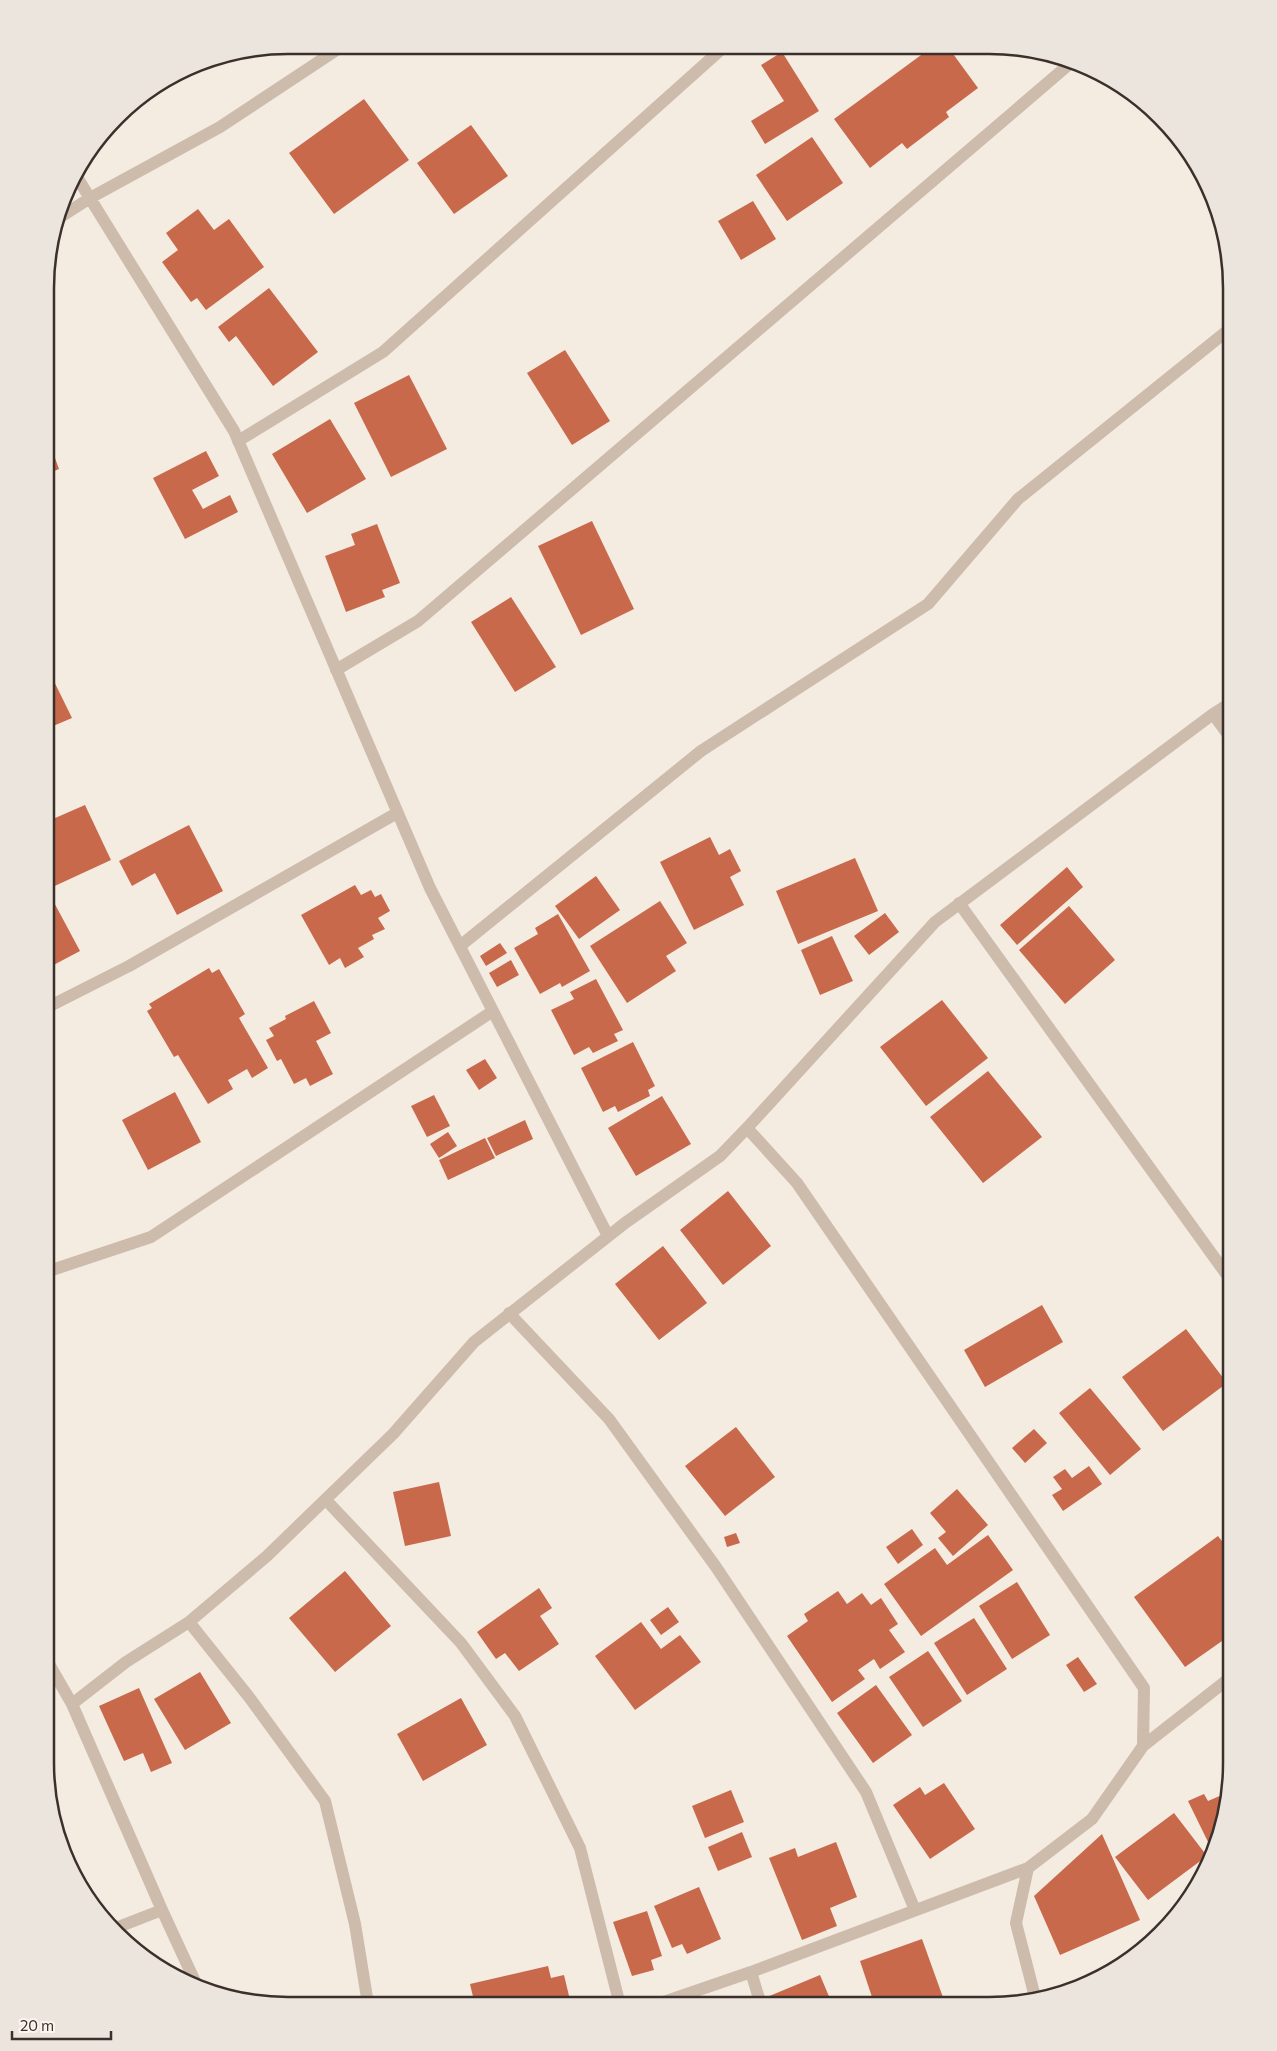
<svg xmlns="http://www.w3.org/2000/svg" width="1277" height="2051" font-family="Commissioner,sans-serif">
	<rect width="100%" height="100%" fill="#f4ebe1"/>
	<!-- building -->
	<path fill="#c8694b" d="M 932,47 L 948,47 L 978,88 L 946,112 L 949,117 L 907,149 L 902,143 L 870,168 L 834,119 Z
		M 782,52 L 819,111 L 765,144 L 751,121 L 784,101 L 761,65 Z
		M 364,99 L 409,160 L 334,214 L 289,153 Z
		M 471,125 L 508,176 L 454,214 L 417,163 Z
		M 812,137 L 843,183 L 787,221 L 756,175 Z
		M 753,201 L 776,239 L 741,260 L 718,221 Z
		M 198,209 L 214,230 L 229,219 L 264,267 L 206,310 L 197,298 L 191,302 L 162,262 L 178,250 L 166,233 Z
		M 269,288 L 318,352 L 273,386 L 236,336 L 229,342 L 218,327 Z
		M 565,350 L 610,421 L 572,445 L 527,373 Z
		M 409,375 L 447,449 L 391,477 L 354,403 Z
		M 330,419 L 366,479 L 307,513 L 272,454 Z
		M 51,447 L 59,469 L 47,474 L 47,449 Z
		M 206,451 L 219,476 L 192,490 L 203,509 L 230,495 L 238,512 L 185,539 L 153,478 Z
		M 592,521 L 634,609 L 581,635 L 538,546 Z
		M 377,524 L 400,583 L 382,590 L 385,597 L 346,612 L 325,556 L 355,545 L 351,534 Z
		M 511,597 L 556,667 L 515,692 L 471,622 Z
		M 46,665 L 72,718 L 46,729 Z
		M 85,805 L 111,860 L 46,890 L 46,822 Z
		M 189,825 L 223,891 L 177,915 L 155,873 L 132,886 L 119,861 Z
		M 710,837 L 719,855 L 730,849 L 741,871 L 730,877 L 744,905 L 694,930 L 660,862 Z
		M 855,858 L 878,911 L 798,944 L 776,891 Z
		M 1067,867 L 1083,887 L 1017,945 L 1000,925 Z
		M 596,876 L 620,910 L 579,939 L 555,906 Z
		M 355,885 L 361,895 L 371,890 L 375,897 L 381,894 L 390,911 L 378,918 L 385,929 L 372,935 L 374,939 L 358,948 L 364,957 L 345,968 L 340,958 L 329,965 L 301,915 Z
		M 50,895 L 80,951 L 46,969 L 46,897 Z
		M 660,901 L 687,943 L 666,956 L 676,971 L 627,1003 L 590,946 Z
		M 1069,906 L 1115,960 L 1065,1004 L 1019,950 Z
		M 885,913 L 899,932 L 869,955 L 854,936 Z
		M 558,914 L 590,971 L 562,987 L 560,983 L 540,994 L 514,948 L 538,934 L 535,928 Z
		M 832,936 L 853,981 L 820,995 L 801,950 Z
		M 500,943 L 507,953 L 486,966 L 480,956 Z
		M 511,960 L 519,975 L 497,987 L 489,973 Z
		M 209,968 L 212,973 L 219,969 L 245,1014 L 239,1018 L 268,1068 L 252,1078 L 247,1069 L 228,1080 L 233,1089 L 208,1104 L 178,1055 L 174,1057 L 147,1011 L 152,1008 L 149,1004 Z
		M 596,979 L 623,1030 L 614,1034 L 618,1041 L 593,1053 L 589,1047 L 574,1055 L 551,1010 L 574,999 L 570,992 Z
		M 942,1000 L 988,1058 L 926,1106 L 880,1047 Z
		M 314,1001 L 331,1033 L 316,1041 L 333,1074 L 310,1086 L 306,1078 L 294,1084 L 281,1059 L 277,1061 L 266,1040 L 274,1036 L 269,1028 L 286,1019 L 285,1016 Z
		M 633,1042 L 655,1086 L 648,1090 L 650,1096 L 618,1112 L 615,1106 L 603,1112 L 581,1068 Z
		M 485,1059 L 497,1078 L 479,1090 L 466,1070 Z
		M 988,1071 L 1042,1137 L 983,1183 L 930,1117 Z
		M 175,1092 L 201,1142 L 148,1170 L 122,1120 Z
		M 434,1095 L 450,1126 L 427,1137 L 411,1106 Z
		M 662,1096 L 691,1144 L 636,1176 L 608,1128 Z
		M 525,1120 L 533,1139 L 496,1156 L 487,1138 Z
		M 448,1132 L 457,1146 L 439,1158 L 430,1144 Z
		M 485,1138 L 495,1158 L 448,1180 L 439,1160 Z
		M 728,1191 L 771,1246 L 723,1285 L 680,1230 Z
		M 663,1246 L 707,1303 L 659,1340 L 615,1284 Z
		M 1042,1305 L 1063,1342 L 985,1387 L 964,1350 Z
		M 1186,1329 L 1227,1383 L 1163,1431 L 1122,1377 Z
		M 1090,1388 L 1141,1449 L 1110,1475 L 1059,1413 Z
		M 736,1427 L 775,1477 L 725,1516 L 685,1466 Z
		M 1034,1429 L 1047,1443 L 1025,1463 L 1012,1448 Z
		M 1089,1466 L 1102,1484 L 1063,1511 L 1052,1495 L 1062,1489 L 1053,1477 L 1065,1469 L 1072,1478 Z
		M 439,1482 L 451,1536 L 405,1546 L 393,1492 Z
		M 957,1489 L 988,1525 L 953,1556 L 938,1538 L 946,1532 L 930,1513 Z
		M 912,1529 L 923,1545 L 898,1564 L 886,1547 Z
		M 736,1533 L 740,1543 L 727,1547 L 724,1537 Z
		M 988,1535 L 1013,1570 L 921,1636 L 884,1584 L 935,1548 L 947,1565 Z
		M 1218,1536 L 1232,1554 L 1232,1634 L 1185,1667 L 1134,1597 Z
		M 345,1571 L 391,1626 L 335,1672 L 289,1618 Z
		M 1017,1582 L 1050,1635 L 1012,1659 L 979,1606 Z
		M 539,1588 L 552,1608 L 540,1616 L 559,1644 L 519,1671 L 505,1653 L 496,1659 L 477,1632 Z
		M 838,1591 L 847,1604 L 862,1593 L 871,1605 L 881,1598 L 898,1624 L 889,1630 L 905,1652 L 880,1669 L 874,1659 L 858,1670 L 865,1679 L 832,1702 L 787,1636 L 808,1621 L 804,1614 Z
		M 668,1607 L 679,1622 L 661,1635 L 650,1620 Z
		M 974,1618 L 1007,1669 L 967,1695 L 934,1643 Z
		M 641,1622 L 661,1649 L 680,1635 L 701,1662 L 635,1710 L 595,1656 Z
		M 928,1651 L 962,1701 L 923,1727 L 889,1677 Z
		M 1078,1657 L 1097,1684 L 1084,1692 L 1066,1665 Z
		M 200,1672 L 231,1723 L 185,1750 L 154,1699 Z
		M 876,1685 L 912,1735 L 873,1763 L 837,1713 Z
		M 139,1688 L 172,1763 L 151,1772 L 143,1753 L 124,1761 L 99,1706 Z
		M 461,1698 L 487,1745 L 423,1781 L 397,1734 Z
		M 1231,1773 L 1231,1780 L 1230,1788 L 1224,1776 Z
		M 944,1783 L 975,1829 L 930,1859 L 893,1805 L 920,1787 L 925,1795 Z
		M 731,1790 L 744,1822 L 705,1838 L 692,1806 Z
		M 1204,1794 L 1208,1801 L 1222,1795 L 1227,1804 L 1219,1842 L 1217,1846 L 1211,1848 L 1188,1801 Z
		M 1174,1813 L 1207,1856 L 1148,1900 L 1115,1857 Z
		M 742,1832 L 752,1857 L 718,1871 L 708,1847 Z
		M 1102,1834 L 1140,1920 L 1060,1955 L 1034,1896 Z
		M 836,1842 L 857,1897 L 830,1908 L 837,1926 L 802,1940 L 769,1858 L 795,1848 L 798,1857 Z
		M 699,1887 L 721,1939 L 687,1954 L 682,1944 L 672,1948 L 654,1906 Z
		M 647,1911 L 662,1956 L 651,1960 L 654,1970 L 632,1976 L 613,1922 Z
		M 922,1939 L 945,2003 L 937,2006 L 875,2006 L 860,1961 Z
		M 1127,1957 L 1129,1960 L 1082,1988 L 1070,1990 Z
		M 548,1966 L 551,1978 L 564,1975 L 570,2000 L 556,2003 L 557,2005 L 475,2005 L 470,1984 Z
		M 820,1975 L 833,2006 L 771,2005 L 767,1997 Z"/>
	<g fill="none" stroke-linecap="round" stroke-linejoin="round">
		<!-- minor -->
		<path stroke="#cdbbac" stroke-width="12" d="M 75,174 L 234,431 L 430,888 L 608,1236
			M 59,218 L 90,198 L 220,127 L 344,45
			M 238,441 L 383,352 L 725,46
			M 336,670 L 418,621 L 1073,61
			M 1213,714 L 1232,740
			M 959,903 L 1232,1282
			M 460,946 L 701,751 L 928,604 L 1018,499 L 1232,327
			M 46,1008 L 129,966 L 397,813
			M 46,1272 L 151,1237 L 493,1011
			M 509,1313 L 609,1419 L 716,1567 L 866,1792 L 915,1910
			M 326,1500 L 461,1643 L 515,1716 L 580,1848 L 620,2005
			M 189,1622 L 249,1697 L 325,1801 L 355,1924 L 368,2004
			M 45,1657 L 72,1704
			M 1143,1746 L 1231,1677
			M 162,1910 L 198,1988
			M 113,1929 L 162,1910 L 72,1704 L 126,1662 L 189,1622 L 267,1556 L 393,1434 L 474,1342 L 625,1223 L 720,1156 L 747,1128
			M 751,1972 L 761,2005
			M 1035,1997 L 1016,1923 L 1028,1868 L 1092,1819 L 1143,1746 L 1144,1688 L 797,1183 L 747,1128 L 935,922 L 1213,714 L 1232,702
			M 655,2005 L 751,1972 L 1028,1868"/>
	</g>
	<!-- crop -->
	<path d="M0 0H1277V2051H0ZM288 54H989A234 234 0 0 1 1223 288V1763A234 234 0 0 1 989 1997H288A234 234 0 0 1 54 1763V288A234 234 0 0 1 288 54Z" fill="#ece5de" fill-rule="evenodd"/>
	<path fill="none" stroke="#3b302b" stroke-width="2.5" d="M288 54H989A234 234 0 0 1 1223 288V1763A234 234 0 0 1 989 1997H288A234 234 0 0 1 54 1763V288A234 234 0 0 1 288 54Z"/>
	<!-- scale -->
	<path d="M12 2031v8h99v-8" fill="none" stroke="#3b302b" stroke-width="2.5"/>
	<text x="20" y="2031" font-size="15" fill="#3b302b" stroke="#fbf5ee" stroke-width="4" paint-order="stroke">20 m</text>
</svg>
